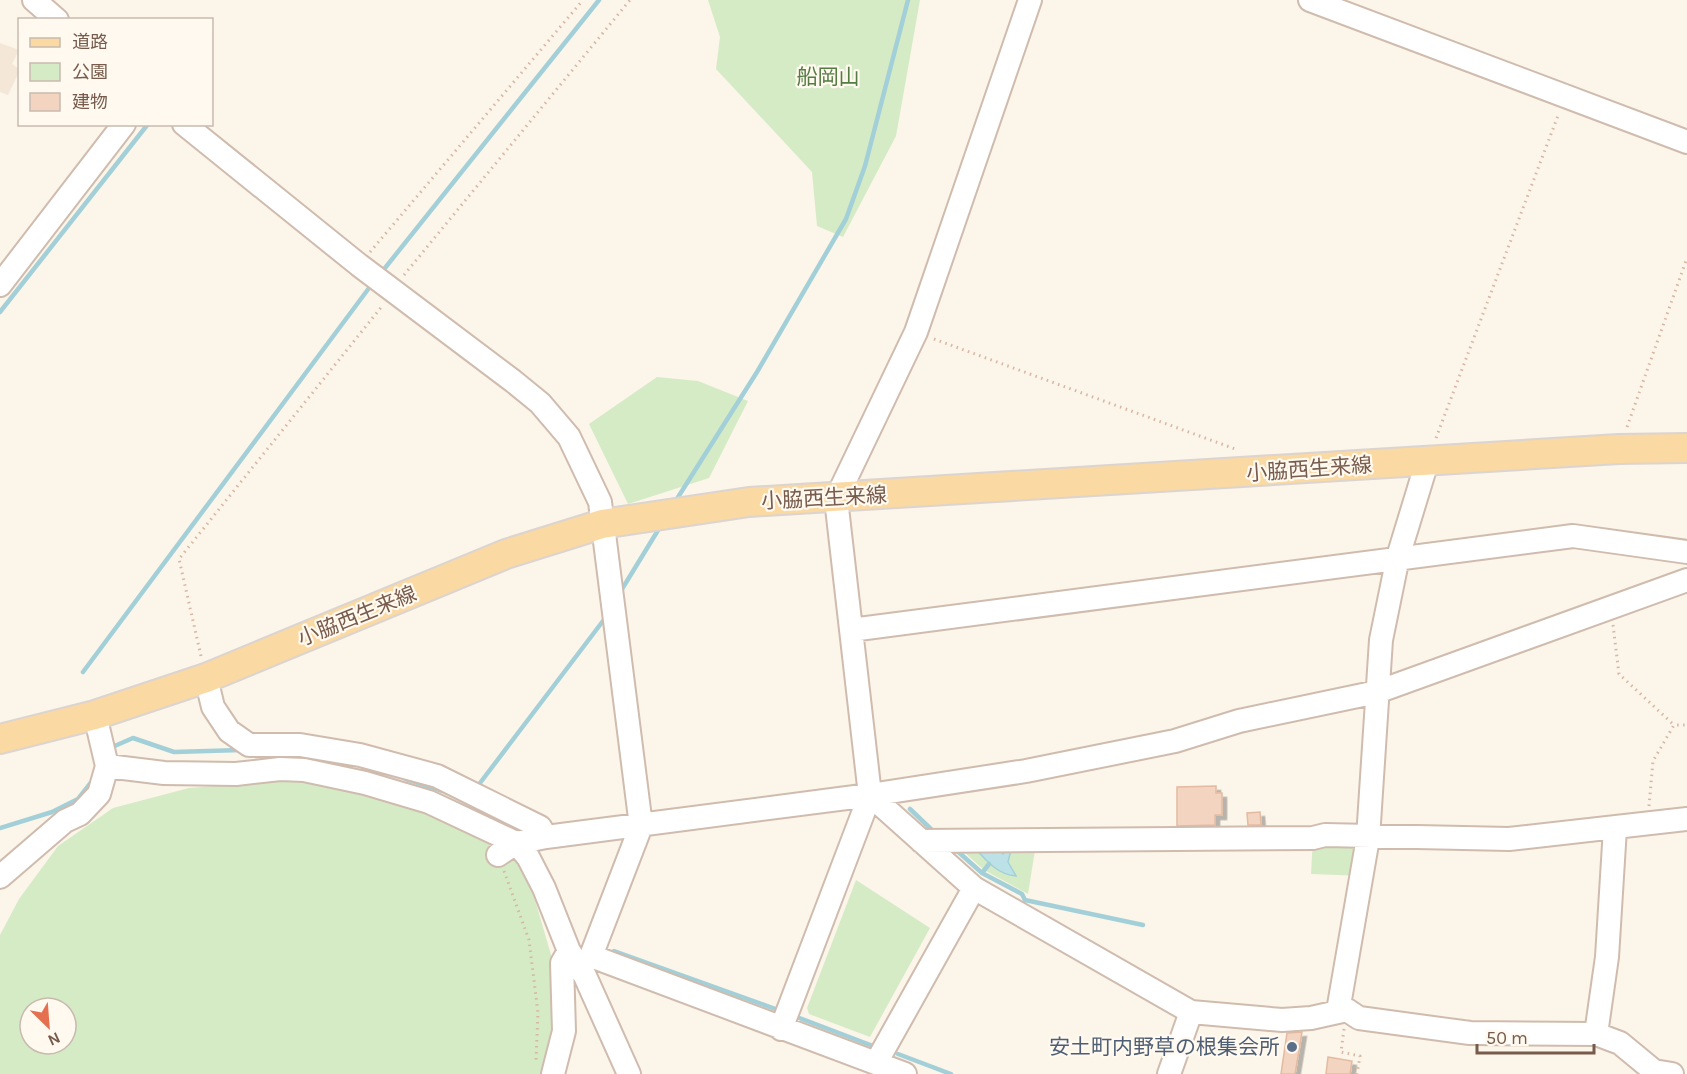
<svg xmlns="http://www.w3.org/2000/svg" width="1687" height="1074" font-family="Karla,'Noto Sans JP',sans-serif">
	<defs>
		<filter id="shadow"><feDropShadow dx="4.5" dy="4.5" stdDeviation="0" flood-color="#0004"/></filter>
	</defs>
	<rect width="100%" height="100%" fill="#fcf5e9"/>
	<!-- residential -->
	<path fill="#f4e7d7" d="M 0,43 L 19,50 L 12,64 L 19,69 L 19,72 L 8,95 L 0,92 Z"/>
	<!-- green -->
	<path fill="#d5ebc6" fill-rule="evenodd" d="M 708,0 L 920,0 L 896,136 L 843,237 L 817,226 L 812,172 L 716,69 L 720,37 Z
		M 657,377 L 698,381 L 748,401 L 709,478 L 628,504 L 589,424 Z
		M 298,780 L 491,824 L 528,876 L 568,1013 L 557,1074 L 0,1074 L 0,935 L 19,899 L 58,846 L 113,808 L 189,788 ZM 30,1008 L 66,1008 L 66,1044 L 30,1044 Z
		M 1313,838 L 1354,840 L 1354,848 L 1365,848 L 1364,876 L 1311,874 Z
		M 954,843 L 1036,844 L 1028,894 L 984,870 Z
		M 856,880 L 930,928 L 870,1037 L 809,1014 L 807,1008 Z"/>
	<!-- water -->
	<path fill="#bce1e7" stroke="#a3d0d8" stroke-width="1.5" d="M 999,847 L 1003,854 L 1007,849 L 1011,850 L 1008,862 L 1016,876 C 999,875 987,862 976,849 Z"/>
	<g fill="none" stroke-linecap="round" stroke-linejoin="round">
		<!-- stream -->
		<path stroke="#a3d0d8" stroke-width="4.5" d="M 381,273 L 599,0
			M 0,312 L 148,124
			M 675,502 L 757,372 L 846,219 L 865,166 L 908,0
			M 619,594 L 660,527
			M 83,672 L 372,284
			M 110,748 L 133,738 L 174,752 L 241,750
			M 406,779 L 443,791
			M 477,787 L 606,617
			M 910,809 L 933,831 L 938,831
			M 0,828 L 52,812 L 78,799 L 93,780
			M 955,849 L 982,873 L 1022,894 L 1025,900 L 1143,925
			M 982,873 L 989,864
			M 614,951 L 781,1011
			M 794,1016 L 873,1046 L 876,1045
			M 898,1054 L 951,1074"/>
	</g>
	<!-- building -->
	<path fill="#f2d4c0" stroke="#e4baa1" stroke-width="1.5" filter="url(#shadow)" d="M 1216,786 L 1216,793 L 1222,793 L 1222,815 L 1215,815 L 1215,825 L 1177,826 L 1177,787 Z
		M 1260,812 L 1261,825 L 1248,825 L 1247,813 Z
		M 1302,1032 L 1295,1074 L 1281,1074 L 1287,1033 Z
		M 1328,1057 L 1352,1061 L 1350,1074 L 1326,1074 Z"/>
	<g fill="none" stroke-linecap="round" stroke-linejoin="round">
		<!-- minor casing -->
		<g stroke="#cfbcae" stroke-width="26">
			<path id="minor" d="M 34,0 L 57,20
				M 1310,0 L 1687,142
				M 184,124 L 359,265 L 513,381 L 540,403 L 569,437 L 600,502 L 641,826 L 591,956 L 905,1074
				M 0,285 L 124,124
				M 851,630 L 1573,536 L 1687,552
				M 206,678 L 213,707 L 229,731 L 249,745 L 300,745 L 360,755 L 437,776 L 540,827 L 546,837
				M 107,766 L 164,773 L 236,774 L 280,769 L 304,770 L 365,783 L 429,802 L 516,843 L 528,857 L 544,888 L 569,951 L 585,976 L 629,1074
				M 870,795 L 974,888 L 1191,1012 L 1282,1020 L 1311,1018 L 1347,1010 L 1359,1018 L 1470,1033 L 1596,1034 L 1620,1043 L 1654,1071 L 1672,1074
				M 921,841 L 1313,838 L 1325,835 L 1509,839 L 1687,819
				M 498,855 L 516,843 L 546,837 L 870,795 L 1026,771 L 1175,741 L 1239,721 L 1377,692 L 1687,580
				M 0,877 L 65,821 L 80,814 L 99,794 L 107,766 L 95,715
				M 1338,1011 L 1368,838 L 1381,640 L 1398,557 L 1427,462
				M 781,1029 L 870,795 L 836,499 L 916,332 L 1030,0
				M 1596,1034 L 1607,957 L 1615,828
				M 876,1063 L 974,888
				M 553,1074 L 564,1031 L 562,963 L 569,951
				M 1169,1074 L 1191,1012"/>
		</g>
		<!-- major casing -->
		<g stroke="#dcd4d0" stroke-width="32">
			<path id="major" d="M 0,739 L 95,715 L 206,678 L 506,554 L 602,524 L 749,502 L 1619,449 L 1687,448"/>
		</g>
		<!-- path -->
		<path stroke="#d7b7a3" stroke-width="3" stroke-dasharray="1.5 4.5" stroke-linecap="butt" d="M 370,252 L 583,0
			M 404,275 L 630,0
			M 934,339 L 1238,450
			M 1627,427 L 1687,258
			M 1436,438 L 1559,113
			M 1613,625 L 1619,674 L 1674,725
			M 201,656 L 179,559 L 383,305
			M 1649,806 L 1653,761 L 1674,725 L 1687,725
			M 504,871 L 529,940 L 538,1013 L 536,1060
			M 1344,1029 L 1341,1052 L 1360,1056 L 1357,1074"/>
		<!-- minor -->
		<use href="#minor" stroke="#fff" stroke-width="22"/>
		<!-- major -->
		<use href="#major" stroke="#fad9a2" stroke-width="28"/>
	</g>
	<!-- markers -->
	<circle fill="#5c6f8a" stroke="#fff9ef" stroke-width="2" cx="1292" cy="1047" r="6"/>
	<g text-anchor="middle" stroke-width="4.5" stroke-linejoin="round" paint-order="stroke">
		<!-- park labels -->
		<g font-size="21" fill="#547d43" stroke="#fff9ef">
			<text x="828" y="84">船岡山</text>
		</g>
		<!-- street labels -->
		<g font-size="21" fill="#775b4c" stroke="#fff9ef">
			<text transform="translate(1309 469) rotate(-4)" y="7">小脇西生来線</text>
			<text transform="translate(824 498) rotate(-3)" y="7">小脇西生来線</text>
			<text transform="translate(357 616) rotate(-22)" y="7">小脇西生来線</text>
		</g>
		<!-- service labels -->
		<g font-size="21" fill="#4e5e75" stroke="#fff9ef" text-anchor="end">
			<text x="1280" y="1054">安土町内野草の根集会所</text>
		</g>
	</g>
	<!-- legend -->
	<rect x="18" y="18" width="195" height="108" fill="#fff9ef" stroke="#c9baae" stroke-width="1.5"/>
	<rect x="30" y="38" width="30" height="9" fill="#fad9a2" stroke="#c9baae" stroke-width="1.5"/>
	<text x="72" y="48" font-size="18" fill="#775b4c">道路</text>
	<rect x="30" y="63" width="30" height="18" fill="#d5ebc6" stroke="#c9baae" stroke-width="1.5"/>
	<text x="72" y="78" font-size="18" fill="#775b4c">公園</text>
	<rect x="30" y="93" width="30" height="18" fill="#f2d4c0" stroke="#c9baae" stroke-width="1.5"/>
	<text x="72" y="108" font-size="18" fill="#775b4c">建物</text>
	<!-- north arrow -->
	<g transform="translate(48 1026) rotate(155)"><circle r="28" fill="#fff9ef" stroke="#c9baae" stroke-width="1.5"/>
	<path d="M0-4.5L10 22L0 15L-10 22Z" fill="#e5704f"/>
	<text y="-9" font-size="16" font-weight="bold" text-anchor="middle" fill="#775b4c">N</text>
	</g>
	<!-- scale -->
	<path d="M1477 1044v9h117v-9" fill="none" stroke="#775b4c" stroke-width="3"/>
	<text x="1486" y="1044" font-size="18" fill="#775b4c" stroke="#fff9ef" stroke-width="4.5" paint-order="stroke">50 m</text>
</svg>
